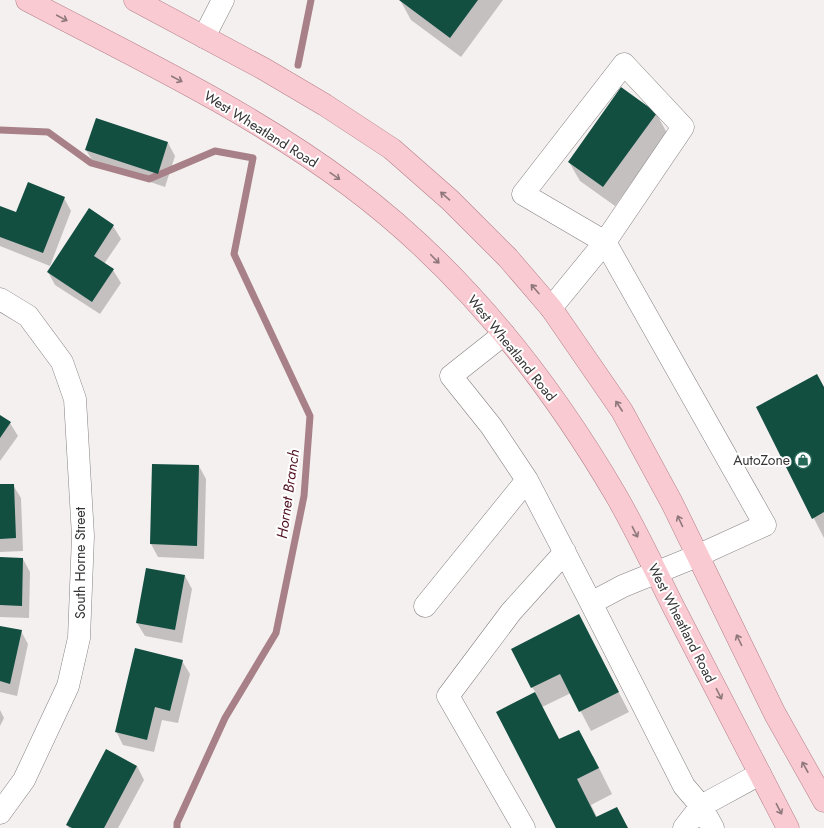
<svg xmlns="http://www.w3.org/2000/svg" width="824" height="828" font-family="Jost,sans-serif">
	<rect width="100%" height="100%" fill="#f5f0f0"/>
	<!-- shadow -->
	<path fill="#0003" d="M 400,0 L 503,0 L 461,57 L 411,20 Z
		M 656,113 L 667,133 L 615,206 L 580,181 L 569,162 Z
		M 168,143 L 175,156 L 165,187 L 94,163 L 86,150 Z
		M 64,198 L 71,211 L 50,266 L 0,246 L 0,207 L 17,214 Z
		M 113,226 L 121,239 L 104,264 L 113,270 L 121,283 L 100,314 L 55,285 L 48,272 Z
		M 824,388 L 824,538 L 757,408 Z
		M 0,416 L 10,423 L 18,436 L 0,461 Z
		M 199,466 L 206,479 L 204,559 L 158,557 L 151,544 Z
		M 0,485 L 13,485 L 21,498 L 23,551 L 0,552 Z
		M 0,558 L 23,559 L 30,572 L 29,618 L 0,617 Z
		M 185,576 L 192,589 L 182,643 L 145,636 L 137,623 Z
		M 579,616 L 629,712 L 591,731 L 571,693 L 542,707 L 560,740 L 593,756 L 612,794 L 591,805 L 597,817 L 617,808 L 628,828 L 557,828 L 536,693 L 532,687 Z
		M 0,627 L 21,631 L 28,644 L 17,696 L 0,692 Z
		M 182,661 L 190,674 L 178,723 L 162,720 L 154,752 L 123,745 L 116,731 Z
		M 0,710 L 4,718 L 0,726 Z
		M 137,766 L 144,780 L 118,828 L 69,828 L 67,825 Z"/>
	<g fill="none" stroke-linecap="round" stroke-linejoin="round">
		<!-- stream -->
		<path stroke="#a78187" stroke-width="7" d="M 298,65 L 311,0
			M 0,130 L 48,132 L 91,163 L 149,179 L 215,151 L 253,158 L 234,254 L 310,416 L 304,496 L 276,633 L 225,718 L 177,823 L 177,828"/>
	</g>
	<!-- building -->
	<path fill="#124f41" d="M 399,0 L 478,0 L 450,38 Z
		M 621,87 L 657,113 L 603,187 L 568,162 Z
		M 96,118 L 168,142 L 158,174 L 85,150 Z
		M 28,182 L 65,197 L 43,253 L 0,237 L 0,206 L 16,212 Z
		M 89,208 L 114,225 L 94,256 L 114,269 L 92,302 L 47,272 Z
		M 817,374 L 824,387 L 824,512 L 812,519 L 756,407 Z
		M 0,415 L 11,422 L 0,438 Z
		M 152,464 L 199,465 L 197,546 L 150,544 Z
		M 0,484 L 14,484 L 16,538 L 0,539 Z
		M 0,557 L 23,558 L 22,606 L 0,605 Z
		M 146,568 L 185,575 L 175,630 L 136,623 Z
		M 579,614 L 619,692 L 579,712 L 560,674 L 531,688 L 511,649 Z
		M 0,626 L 22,630 L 10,684 L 0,681 Z
		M 135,648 L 183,660 L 170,711 L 155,707 L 147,740 L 115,732 Z
		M 535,692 L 559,739 L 579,730 L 599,768 L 577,779 L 596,817 L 617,807 L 628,828 L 556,828 L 496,712 Z
		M 106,749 L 137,766 L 104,828 L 72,828 L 66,825 Z"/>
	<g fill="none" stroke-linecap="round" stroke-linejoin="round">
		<!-- minor casing -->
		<g stroke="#878182" stroke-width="23">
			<path id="minor" d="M 204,37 L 223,0
				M 0,299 L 28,316 L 62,362 L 75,399 L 83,536 L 79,638 L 68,686 L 24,780 L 0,813
				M 551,308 L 605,242 L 683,127 L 624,64 L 523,194 L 605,242 L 765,525 L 697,556 L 623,586 L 591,603 L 684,786 L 701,806 L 713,828
				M 504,334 L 451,376 L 491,426 L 527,480 L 591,603
				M 425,606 L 527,480
				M 524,828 L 448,696 L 511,612 L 565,552
				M 684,828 L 701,806 L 760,774"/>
		</g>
		<!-- major casing -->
		<g stroke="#b37f87" stroke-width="23">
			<path id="major" d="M 27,0 C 137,58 250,111 350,186 C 460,268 548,379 617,497 C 637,532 655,570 673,606 C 711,680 750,754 788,828
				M 135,0 L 264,69 L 325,105 L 392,149 L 450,200 L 508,258 L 551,308 L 622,411 L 672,503 L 775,714 L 824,801"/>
		</g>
		<!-- minor -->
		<use href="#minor" stroke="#fff" stroke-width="22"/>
		<!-- major -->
		<use href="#major" stroke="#facad2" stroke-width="22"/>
	</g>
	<!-- one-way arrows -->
	<defs><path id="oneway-shaft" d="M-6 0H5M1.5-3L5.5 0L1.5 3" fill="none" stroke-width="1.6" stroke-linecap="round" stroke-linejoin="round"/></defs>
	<g stroke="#8e787b">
		<use href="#oneway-shaft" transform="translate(62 18) rotate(28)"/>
		<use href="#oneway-shaft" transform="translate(177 79) rotate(28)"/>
		<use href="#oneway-shaft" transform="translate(335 176) rotate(35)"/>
		<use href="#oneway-shaft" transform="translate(445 196) rotate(-139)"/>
		<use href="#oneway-shaft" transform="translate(435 259) rotate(46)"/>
		<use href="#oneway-shaft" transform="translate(535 289) rotate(-131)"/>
		<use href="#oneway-shaft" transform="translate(619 406) rotate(-123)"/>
		<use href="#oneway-shaft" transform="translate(680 521) rotate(-115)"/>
		<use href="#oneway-shaft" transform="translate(635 532) rotate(63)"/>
		<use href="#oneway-shaft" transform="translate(739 640) rotate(-116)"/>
		<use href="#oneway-shaft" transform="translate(719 694) rotate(63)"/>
		<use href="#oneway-shaft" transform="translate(805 767) rotate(-119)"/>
		<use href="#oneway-shaft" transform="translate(779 809) rotate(63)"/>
	</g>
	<!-- icons -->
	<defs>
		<g id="shop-ring" transform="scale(0.9)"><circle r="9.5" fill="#fff" stroke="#276958" stroke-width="1.5"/><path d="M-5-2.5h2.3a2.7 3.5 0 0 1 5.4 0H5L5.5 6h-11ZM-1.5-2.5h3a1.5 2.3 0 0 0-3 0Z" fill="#276958"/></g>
	</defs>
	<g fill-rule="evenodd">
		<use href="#shop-ring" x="803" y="460"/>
	</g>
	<g text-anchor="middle" stroke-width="4" stroke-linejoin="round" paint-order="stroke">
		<!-- street labels -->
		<g font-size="14" fill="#363434" stroke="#fff">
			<text transform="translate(261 129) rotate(32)" y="5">West Wheatland Road</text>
			<text transform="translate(512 348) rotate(51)" y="5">West Wheatland Road</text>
			<text transform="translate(80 563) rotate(-90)" y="5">South Horne Street</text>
			<text transform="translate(682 623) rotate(63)" y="5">West Wheatland Road</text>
		</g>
		<!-- poi labels -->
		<g font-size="14" fill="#363434" stroke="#fff" text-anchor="end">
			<text x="790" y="465">AutoZone</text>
		</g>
		<!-- water labels -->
		<g font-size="15" font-style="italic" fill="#531324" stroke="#fff">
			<text transform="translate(288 494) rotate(-82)" y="5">Hornet Branch</text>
		</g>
	</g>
</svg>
